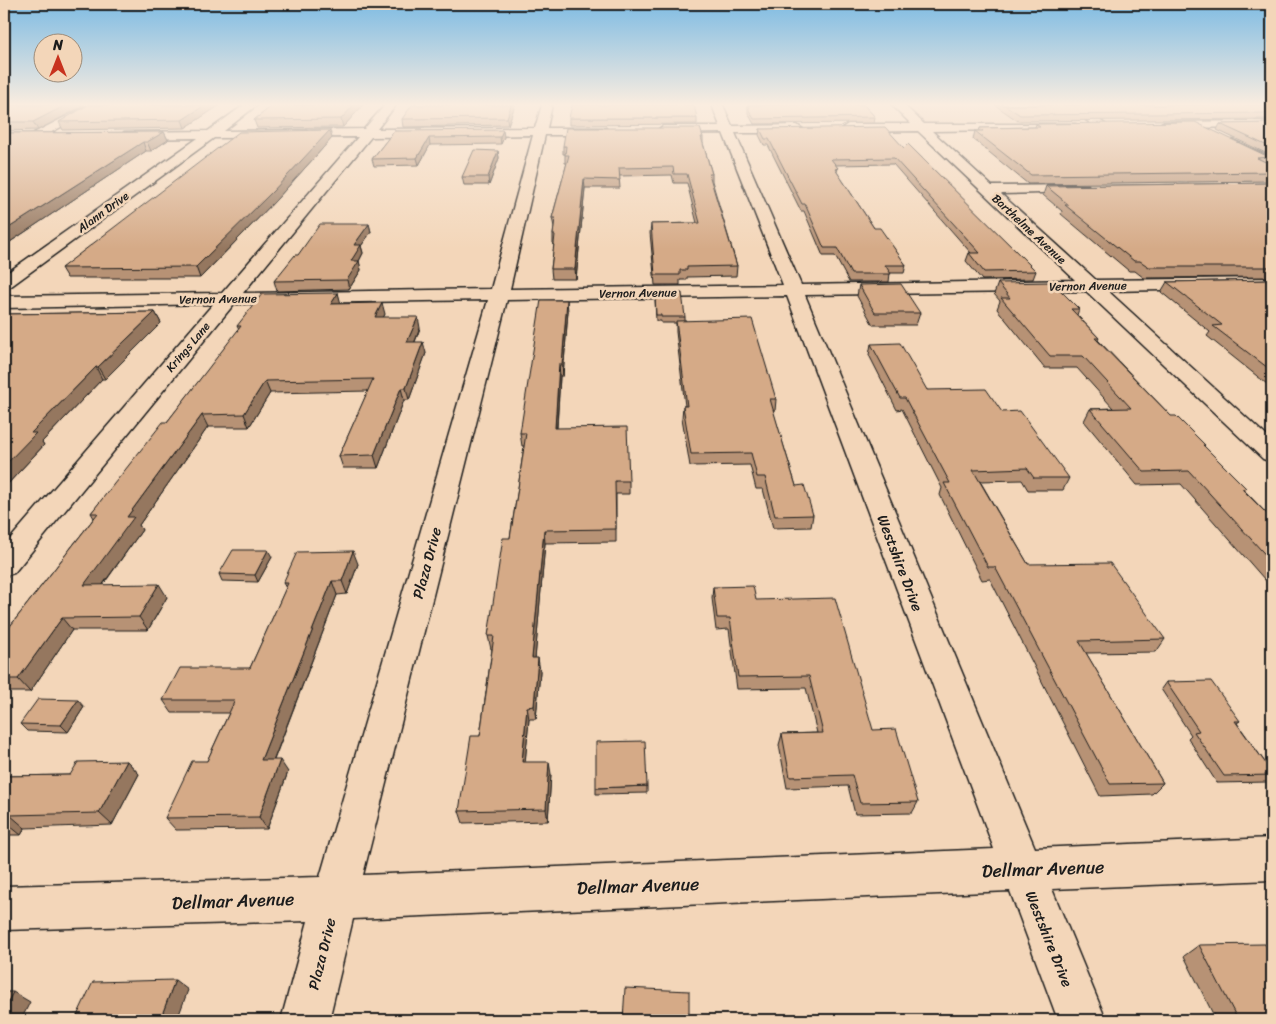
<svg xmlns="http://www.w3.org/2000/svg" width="1276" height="1024" font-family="Sriracha,sans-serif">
	<rect width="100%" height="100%" fill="#f3d6b9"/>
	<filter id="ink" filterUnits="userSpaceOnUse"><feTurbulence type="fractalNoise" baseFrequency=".02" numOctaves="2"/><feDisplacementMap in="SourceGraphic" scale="10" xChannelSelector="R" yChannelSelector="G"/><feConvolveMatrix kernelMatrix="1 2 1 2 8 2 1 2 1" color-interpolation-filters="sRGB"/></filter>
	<g filter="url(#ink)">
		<!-- built -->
		<path fill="#e6c6a7" d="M 903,105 L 1055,105 L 1085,124 L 924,125 Z"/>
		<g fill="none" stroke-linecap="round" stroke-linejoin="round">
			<!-- minor casing -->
			<g stroke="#1c1c1c" stroke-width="3">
				<path id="minor" d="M 89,105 L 103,105 L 4,157 L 4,148 Z
					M 244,105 L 257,105 L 224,131 L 364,129 L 385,105 L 396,105 L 377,129 L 535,128 L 542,105 L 552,105 L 547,128 L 606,128 L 608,131 L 606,134 L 602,135 L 545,135 L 510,289 L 783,285 L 723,133 L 663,134 L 657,130 L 663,126 L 720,126 L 712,105 L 723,105 L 732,126 L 797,125 L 803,129 L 797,133 L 735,133 L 801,285 L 1075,280 L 918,131 L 848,132 L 842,128 L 848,124 L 911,124 L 892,105 L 904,105 L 924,124 L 1076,124 L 1078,126 L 1072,129 L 932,131 L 992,186 L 1088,185 L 1090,188 L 1088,191 L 1083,192 L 1001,194 L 1096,280 L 1272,278 L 1272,288 L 1108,291 L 1272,441 L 1272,462 L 1263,459 L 1086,291 L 805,295 L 1035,848 L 1272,838 L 1272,880 L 1052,889 L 1106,1020 L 1058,1020 L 1010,891 L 353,919 L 329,1020 L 281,1020 L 308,921 L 4,930 L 4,886 L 320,877 L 488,300 L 234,304 L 14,573 L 4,576 L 4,546 L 213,304 L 4,308 L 4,296 L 222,293 L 358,137 L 214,138 L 10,287 L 4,288 L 4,275 L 198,138 L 128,139 L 122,135 L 124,132 L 208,131 ZM 533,135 L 491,289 L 243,293 L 371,137 ZM 787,296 L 994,849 L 363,875 L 507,300 Z
					M 1061,105 L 1075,105 L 1107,125 L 1101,128 L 1097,127 Z
					M 1272,121 L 1272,127 L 1163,128 L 1157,125 L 1163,122 Z
					M 1233,140 L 1272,158 L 1272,167 L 1229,147 L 1227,144 L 1229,141 Z"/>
			</g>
			<!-- minor -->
			<use href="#minor" fill="#f3d6b9" fill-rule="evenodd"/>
		</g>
		<!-- wall -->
		<path fill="#b79274" stroke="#1c1c1c" d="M 4,105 L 85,105 L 38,130 L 4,131 Z
			M 88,105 L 220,105 L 185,128 L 63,130 L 59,122 Z
			M 273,105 L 363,105 L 343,127 L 257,128 L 254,120 Z
			M 515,105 L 508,125 L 403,127 L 402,119 Z
			M 747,105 L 864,105 L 875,117 L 874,123 L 754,124 L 748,113 L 748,109 Z
			M 995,105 L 1272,105 L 1272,119 L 1018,121 Z
			M 569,118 L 697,118 L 697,124 L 569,125 Z
			M 1272,123 L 1272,156 L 1217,130 L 1220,124 Z
			M 1036,124 L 1269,157 L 1267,162 L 1272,165 L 1272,181 L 1028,184 L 973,139 L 975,131 L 979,131 L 980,128 L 1035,127 Z
			M 760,129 L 904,148 L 1036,271 L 1033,279 L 982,280 L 966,261 L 969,253 L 971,253 L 893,164 L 835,165 L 838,168 L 837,172 L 874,228 L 906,265 L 904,273 L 890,273 L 889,282 L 849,282 L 835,256 L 823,256 L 804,211 L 801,211 L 768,145 L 764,145 L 759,135 Z
			M 394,131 L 504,137 L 501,144 L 430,145 L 419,165 L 374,166 L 372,159 Z
			M 164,132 L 168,140 L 151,151 L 146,151 L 4,246 L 4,133 Z
			M 703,137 L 703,143 L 712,174 L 712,181 L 737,266 L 736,276 L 687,277 L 687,280 L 680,280 L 680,285 L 655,285 L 650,233 L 651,224 L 697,223 L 687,183 L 674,183 L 672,175 L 619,176 L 620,188 L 585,188 L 576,279 L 552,279 L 551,269 L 554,244 L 553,244 L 553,235 L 554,227 L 552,218 L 567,163 L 565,163 L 565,154 L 563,154 L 563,146 Z
			M 332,138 L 276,200 L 200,278 L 67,278 L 61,268 Z
			M 498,151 L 499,158 L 489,185 L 464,185 L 462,177 Z
			M 1272,183 L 1272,277 L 1144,278 L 1135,271 L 1129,271 L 1061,214 L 1062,211 L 1043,195 L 1046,186 Z
			M 369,224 L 371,232 L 361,246 L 363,253 L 359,261 L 361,270 L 349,289 L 277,291 L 274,281 L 298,255 Z
			M 1272,280 L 1272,388 L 1207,336 L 1210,332 L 1161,292 L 1167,282 Z
			M 998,283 L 1079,309 L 1077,315 L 1099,338 L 1098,340 L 1171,416 L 1205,445 L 1204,446 L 1246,488 L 1245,491 L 1272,519 L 1272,588 L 1181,484 L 1137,485 L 1084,421 L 1090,409 L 1113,408 L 1077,368 L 1045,368 L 997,309 L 1000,301 L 994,294 Z
			M 859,285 L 920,313 L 916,325 L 873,325 L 857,296 Z
			M 338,293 L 340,303 L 385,314 L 383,317 L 420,328 L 415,342 L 426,353 L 409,400 L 404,400 L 378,468 L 343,468 L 339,456 L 368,391 L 270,393 L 249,427 L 208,427 L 139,525 L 142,530 L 103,585 L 167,597 L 148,630 L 72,630 L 30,692 L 4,692 L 4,634 L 94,518 L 91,513 L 167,422 L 239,330 L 237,326 Z
			M 655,300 L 685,317 L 685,320 L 776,399 L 775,411 L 773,411 L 796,486 L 813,515 L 811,527 L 773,528 L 763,489 L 756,489 L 750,465 L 690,466 L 682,418 L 683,406 L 685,406 L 676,332 L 676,323 L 661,323 L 661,321 L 656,321 Z
			M 568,311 L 563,376 L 560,376 L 557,428 L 629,481 L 629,494 L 616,494 L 616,542 L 545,543 L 535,658 L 540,671 L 536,719 L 529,719 L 525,762 L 551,774 L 548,821 L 463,823 L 459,811 L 480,736 L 492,649 L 491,649 L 488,636 L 510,538 L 518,488 L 524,446 L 522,446 L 520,433 Z
			M 155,312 L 161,323 L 105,379 L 102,379 L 42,442 L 44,445 L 4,488 L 4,314 Z
			M 871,344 L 927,390 L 1002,412 L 1069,478 L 1063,490 L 1028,490 L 1022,480 L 980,481 L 1028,564 L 1165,639 L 1156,652 L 1086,653 L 1163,783 L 1152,794 L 1100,796 L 990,579 L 982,580 L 940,495 L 942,488 L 902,409 L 897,410 L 869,355 Z
			M 272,557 L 258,582 L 222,581 L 219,574 Z
			M 358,564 L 347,594 L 337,595 L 274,760 L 288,772 L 267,829 L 176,830 L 165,818 L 207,761 L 229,713 L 172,713 L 163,700 L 250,668 L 286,588 L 283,583 Z
			M 713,587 L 756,600 L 873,730 L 918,802 L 912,813 L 855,814 L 848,786 L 787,788 L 779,745 L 782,734 L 817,733 L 806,688 L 737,689 L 729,629 L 716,630 L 712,598 Z
			M 1166,682 L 1240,721 L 1237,723 L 1272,772 L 1272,777 L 1267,782 L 1217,783 L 1188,738 L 1191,735 L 1161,689 Z
			M 84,707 L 68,732 L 27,731 L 20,724 Z
			M 127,761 L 139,774 L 112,825 L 25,828 L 21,835 L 4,835 L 4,776 L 70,775 Z
			M 647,786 L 647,793 L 596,794 L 596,788 Z
			M 1199,945 L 1272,1020 L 1216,1020 L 1184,956 Z"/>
		<!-- shaded-wall -->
		<path fill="#95775e" stroke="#1c1c1c" d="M 66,105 L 85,105 L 38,130 L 33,122 Z
			M 205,105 L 220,105 L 185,128 L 182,120 Z
			M 354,105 L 363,105 L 343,127 L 341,119 Z
			M 511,105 L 515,105 L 508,125 L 507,118 Z
			M 330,130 L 332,138 L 276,200 L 200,278 L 196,267 Z
			M 503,130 L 504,137 L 501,144 L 500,137 Z
			M 164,132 L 168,140 L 151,151 L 147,142 Z
			M 429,138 L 430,145 L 419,165 L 417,158 Z
			M 143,142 L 146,151 L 4,246 L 4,231 Z
			M 498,151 L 499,158 L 489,185 L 488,177 Z
			M 584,179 L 585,188 L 576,279 L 575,269 Z
			M 369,224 L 371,232 L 361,246 L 363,253 L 359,261 L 361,270 L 349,289 L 347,280 L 354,245 Z
			M 338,293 L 341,304 L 331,304 Z
			M 567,300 L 568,311 L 563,376 L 562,364 Z
			M 382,303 L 385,314 L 378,329 L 375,317 Z
			M 155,312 L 161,323 L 105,379 L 98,367 Z
			M 418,317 L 420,328 L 410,354 L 407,342 Z
			M 423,342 L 426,353 L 409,400 L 406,388 Z
			M 559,364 L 560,376 L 556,440 L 555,428 Z
			M 96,367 L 102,379 L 42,442 L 44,445 L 4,488 L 4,466 L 31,433 Z
			M 265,381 L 270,393 L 249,427 L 244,414 Z
			M 401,388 L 404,400 L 378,468 L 374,455 Z
			M 202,415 L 208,427 L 139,525 L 142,530 L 93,598 L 84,585 L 127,517 Z
			M 544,530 L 545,543 L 534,671 L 532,658 Z
			M 268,550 L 272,557 L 258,582 L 255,575 Z
			M 353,551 L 358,564 L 347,594 L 342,581 Z
			M 332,581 L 337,595 L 269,772 L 261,760 Z
			M 159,584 L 167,597 L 148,630 L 139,617 Z
			M 62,618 L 72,630 L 30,692 L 18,679 Z
			M 538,658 L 540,671 L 536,719 L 534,706 Z
			M 78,700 L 84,707 L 68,732 L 61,725 Z
			M 527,707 L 529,719 L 524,775 L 522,762 Z
			M 280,760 L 288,772 L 267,829 L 259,817 Z
			M 127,761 L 139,774 L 112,825 L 99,813 Z
			M 549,762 L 551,774 L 548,821 L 546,809 Z
			M 10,815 L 25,828 L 21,835 L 5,822 Z
			M 175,980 L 188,990 L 177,1020 L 160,1020 Z
			M 13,992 L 30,1002 L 21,1020 L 4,1020 L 4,1009 Z"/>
		<!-- building -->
		<path fill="#d5aa87" stroke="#1c1c1c" d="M 4,105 L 66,105 L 33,122 L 4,122 Z
			M 88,105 L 205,105 L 182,120 L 59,122 Z
			M 273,105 L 354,105 L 341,119 L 254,120 Z
			M 412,105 L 511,105 L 507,118 L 402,119 Z
			M 572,105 L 694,105 L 697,118 L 569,118 Z
			M 749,105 L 864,105 L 875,117 L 754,119 L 748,108 L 750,108 Z
			M 1005,105 L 1272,105 L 1272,113 L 1020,115 Z
			M 1195,122 L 1269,157 L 1257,158 L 1272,165 L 1266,165 L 1272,168 L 1272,172 L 1031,175 L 975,131 L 983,131 L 980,128 L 1040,127 L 1036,124 Z
			M 1272,123 L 1272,148 L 1220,124 Z
			M 885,127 L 904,148 L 908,144 L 1036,271 L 984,272 L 969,253 L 980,253 L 894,158 L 831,159 L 838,168 L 835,169 L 874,228 L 880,228 L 906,265 L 885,265 L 891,274 L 851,274 L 837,248 L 824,248 L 805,204 L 802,204 L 769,139 L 765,139 L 760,129 Z
			M 566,128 L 700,128 L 703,137 L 701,137 L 712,174 L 709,174 L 737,266 L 687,267 L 687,270 L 680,270 L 680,275 L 655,275 L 651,224 L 700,223 L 687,174 L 674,174 L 673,167 L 619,168 L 620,180 L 584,179 L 575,269 L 551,269 L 555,235 L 553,235 L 555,218 L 552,218 L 569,155 L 565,155 L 566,146 L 563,146 Z
			M 330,130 L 273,191 L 196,267 L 61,268 L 239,132 Z
			M 503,130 L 500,137 L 429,138 L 417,158 L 372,159 L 394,131 Z
			M 164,132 L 147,142 L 143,142 L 4,231 L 4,133 Z
			M 474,150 L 498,151 L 488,177 L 462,177 Z
			M 1272,183 L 1272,267 L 1149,267 L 1140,261 L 1134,261 L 1065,205 L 1069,205 L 1046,186 Z
			M 320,224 L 369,224 L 354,245 L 361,245 L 351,261 L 359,261 L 347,280 L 274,281 L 295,255 L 298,255 Z
			M 1272,280 L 1272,371 L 1213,326 L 1222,325 L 1167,282 Z
			M 1052,282 L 1079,309 L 1071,309 L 1099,338 L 1095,338 L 1171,416 L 1176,416 L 1205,445 L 1203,445 L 1246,488 L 1242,489 L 1272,519 L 1272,562 L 1189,471 L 1144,472 L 1090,409 L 1131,408 L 1083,356 L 1050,356 L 1001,298 L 1010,298 L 998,283 Z
			M 901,284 L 920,313 L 875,313 L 859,285 Z
			M 338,293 L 331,304 L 382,303 L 375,317 L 418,317 L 407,342 L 423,342 L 406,388 L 401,388 L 374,455 L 339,456 L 373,379 L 265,381 L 244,414 L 202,415 L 127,517 L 134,517 L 84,585 L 159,584 L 139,617 L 62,618 L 18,679 L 4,679 L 4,634 L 98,513 L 91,513 L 163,422 L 167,422 L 241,326 L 237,326 L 262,294 Z
			M 682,293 L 685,317 L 661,317 L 661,315 L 656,315 L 655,294 Z
			M 541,300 L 567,300 L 562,364 L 559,364 L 555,428 L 627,427 L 629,481 L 615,481 L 616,529 L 544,530 L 532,658 L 538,658 L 534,706 L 527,707 L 522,762 L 549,762 L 546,809 L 459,811 L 471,736 L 480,736 L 494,636 L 488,636 L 503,538 L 510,538 L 518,488 L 526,433 L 520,433 Z
			M 155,312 L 98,367 L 96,367 L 31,433 L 36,433 L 4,466 L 4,314 Z
			M 752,319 L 776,399 L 770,399 L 785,450 L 796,486 L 804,485 L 813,515 L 775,516 L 765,477 L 757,477 L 751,453 L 691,454 L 683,406 L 687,406 L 676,321 Z
			M 900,343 L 927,390 L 986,389 L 1002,412 L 1020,411 L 1069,478 L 1034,478 L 1027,468 L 973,470 L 1028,564 L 1110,563 L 1165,639 L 1079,641 L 1163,783 L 1110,784 L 995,567 L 988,567 L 944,483 L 950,483 L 905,398 L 900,398 L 871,344 Z
			M 233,550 L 268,550 L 255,575 L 219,574 Z
			M 353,551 L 342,581 L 332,581 L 261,760 L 280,760 L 259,817 L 165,818 L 192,761 L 207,761 L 235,700 L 163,700 L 180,668 L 250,668 L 288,583 L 283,583 L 297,552 Z
			M 753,586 L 756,600 L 835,598 L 873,730 L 896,729 L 918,802 L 860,803 L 852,775 L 790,777 L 782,734 L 823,733 L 809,676 L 738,677 L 730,618 L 717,618 L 713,587 Z
			M 1211,681 L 1240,721 L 1235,721 L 1272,772 L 1272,775 L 1224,776 L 1194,732 L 1199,731 L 1166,682 Z
			M 38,699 L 78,700 L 61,725 L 20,724 Z
			M 645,741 L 647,786 L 596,788 L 596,742 Z
			M 127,761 L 99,813 L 10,815 L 5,822 L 4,822 L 4,776 L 70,775 L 78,762 Z
			M 1265,944 L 1272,957 L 1272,1020 L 1238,1020 L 1199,945 Z
			M 175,980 L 160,1020 L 75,1020 L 93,982 Z
			M 625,988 L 689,991 L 689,1020 L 623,1020 Z
			M 4,992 L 13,992 L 4,1009 Z
			M 955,1017 L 956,1020 L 850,1020 Z"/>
	</g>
	<!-- sky -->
	<linearGradient id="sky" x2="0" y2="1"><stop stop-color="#7dbbe3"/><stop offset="0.42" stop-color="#faede0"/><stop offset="1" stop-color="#faede0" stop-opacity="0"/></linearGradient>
	<rect width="1276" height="249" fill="url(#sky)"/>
	<g text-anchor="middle" stroke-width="5" stroke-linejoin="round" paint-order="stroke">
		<!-- far-street labels -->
		<g font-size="12" fill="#1c1c1c" stroke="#f3d6b9">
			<text transform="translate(103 212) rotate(-36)" y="4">Alann Drive</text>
			<text transform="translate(1029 229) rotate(43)" y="4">Barthelme Avenue</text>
			<text transform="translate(1088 286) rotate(-1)" y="4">Vernon Avenue</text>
			<text transform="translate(638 293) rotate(-1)" y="4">Vernon Avenue</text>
			<text transform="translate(218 299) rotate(-1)" y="4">Vernon Avenue</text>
			<text transform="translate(188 347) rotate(-50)" y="4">Krings Lane</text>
		</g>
		<!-- street labels -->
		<g font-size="15" fill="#1c1c1c" stroke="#f3d6b9">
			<text transform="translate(427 563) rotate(-75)" y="5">Plaza Drive</text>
			<text transform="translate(900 563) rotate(69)" y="5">Westshire Drive</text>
			<text transform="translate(1049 939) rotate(68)" y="5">Westshire Drive</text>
			<text transform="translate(322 954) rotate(-76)" y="5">Plaza Drive</text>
		</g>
		<!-- near-street labels -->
		<g font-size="18" fill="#1c1c1c" stroke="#f3d6b9">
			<text transform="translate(1043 869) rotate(-2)" y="6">Dellmar Avenue</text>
			<text transform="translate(638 886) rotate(-2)" y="6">Dellmar Avenue</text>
			<text transform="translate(233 901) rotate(-2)" y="6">Dellmar Avenue</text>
		</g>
	</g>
	<!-- margin -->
	<rect width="1276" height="1024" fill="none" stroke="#f3d6b9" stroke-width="20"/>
	<rect x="10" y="10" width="1256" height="1004" fill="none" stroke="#1c1c1c" stroke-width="2" filter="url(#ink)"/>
	<!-- north arrow -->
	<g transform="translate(58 58)"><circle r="24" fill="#f3d6b9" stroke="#9d8c7a"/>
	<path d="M0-4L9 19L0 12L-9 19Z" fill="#c8321e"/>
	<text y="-8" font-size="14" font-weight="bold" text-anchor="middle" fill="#1c1c1c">N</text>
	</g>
</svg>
